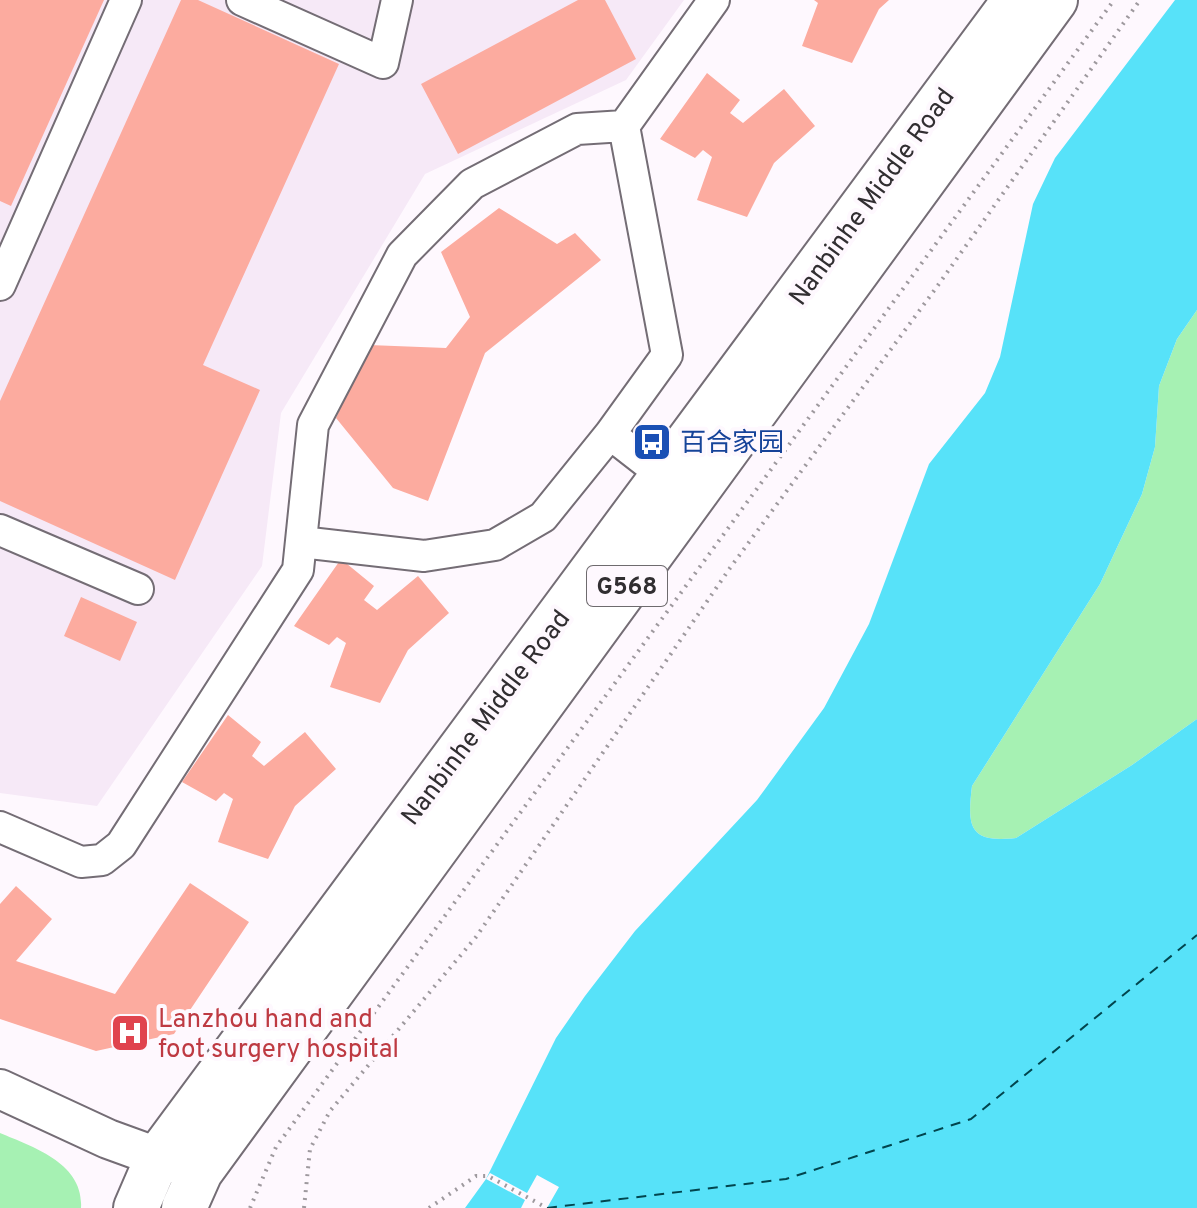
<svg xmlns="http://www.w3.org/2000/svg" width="1197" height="1208" font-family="Overpass,'Noto Sans SC',sans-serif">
	<rect width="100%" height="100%" fill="#fef8fe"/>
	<!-- built -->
	<path fill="#f6e9f7" d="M 0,0 L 684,0 L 626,80 L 425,174 L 281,413 L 262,566 L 97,806 L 0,793 Z"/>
	<!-- green -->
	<path fill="#a6f1b3" d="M 1197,310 L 1197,719 L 1132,765 L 1016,838 C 969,843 967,827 972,786 L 1100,584 L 1142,494 L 1155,447 L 1159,386 L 1177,339 Z
		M 0,1133 C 33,1147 84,1163 81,1208 L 0,1208 Z"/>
	<!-- water -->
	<path fill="#57e2f9" d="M 1175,0 L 1197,0 L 1197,310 L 1177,339 L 1159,386 L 1155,447 L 1142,494 L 1100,584 L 972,786 C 967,827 969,843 1016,838 L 1132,765 L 1197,719 L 1197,1208 L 465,1208 L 486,1179 L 556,1038 L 585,996 L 635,931 L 757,800 L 824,708 L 869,624 L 929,464 L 985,393 L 1000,357 L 1033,204 L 1055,158 Z"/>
	<!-- pier -->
	<path fill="#fef8fe" d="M 490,1173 L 527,1193 L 537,1175 L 559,1187 L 547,1208 L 521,1208 L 525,1200 L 486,1179 Z"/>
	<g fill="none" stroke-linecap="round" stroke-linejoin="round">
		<!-- ferry -->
		<path stroke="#02454e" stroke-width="2" stroke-dasharray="10 8" stroke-linecap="butt" d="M 547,1208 L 786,1179 L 971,1119 L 1197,935"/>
	</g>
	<!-- building -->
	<path fill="#fcab9f" d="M 0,0 L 104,0 L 11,206 L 0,201 Z
		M 181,0 L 198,0 L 339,64 L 203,365 L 260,390 L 175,580 L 0,501 L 0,401 Z
		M 578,0 L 605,0 L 636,59 L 458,154 L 421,84 Z
		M 814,0 L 889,0 L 879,9 L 852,63 L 802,46 L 818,3 Z
		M 707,73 L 740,100 L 730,113 L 743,123 L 784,89 L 815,126 L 774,163 L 747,217 L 697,200 L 712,157 L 703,150 L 695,158 L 660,139 Z
		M 499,208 L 557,244 L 575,233 L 601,260 L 485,353 L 428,501 L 393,488 L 336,418 L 369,345 L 446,348 L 470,317 L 441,252 Z
		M 341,559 L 374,586 L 364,600 L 377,610 L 418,576 L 449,613 L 408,650 L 380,703 L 330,687 L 346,643 L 337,637 L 329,645 L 294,626 Z
		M 81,597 L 137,622 L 120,661 L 64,636 Z
		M 228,715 L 261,742 L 252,756 L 264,766 L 305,732 L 336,769 L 295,806 L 268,859 L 218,842 L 233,799 L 224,793 L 216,801 L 182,782 Z
		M 190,883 L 249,922 L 174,1034 L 96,1051 L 0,1019 L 0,904 L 16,886 L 52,919 L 16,961 L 115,994 Z"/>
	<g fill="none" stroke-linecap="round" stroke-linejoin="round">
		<!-- minor casing -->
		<g stroke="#746d75" stroke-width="34">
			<path id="minor" d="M 242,0 L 383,63 L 397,0
				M 0,285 L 126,0
				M 610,434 L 664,476
				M 0,530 L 138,589
				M 301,542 L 424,556 L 495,545 L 543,517 L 610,434 L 667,355 L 624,126
				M 0,827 L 81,862 L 102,860 L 121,845 L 298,570 L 313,425 L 402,255 L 472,184 L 577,129 L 624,126 L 714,0"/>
		</g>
		<!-- major casing -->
		<g stroke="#746d75" stroke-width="42">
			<path id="major" d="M 0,1089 L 108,1139 L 185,1167"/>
		</g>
		<!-- highway casing -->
		<g stroke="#746d75" stroke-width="48">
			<path id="highway" d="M 136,1208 L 158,1157 L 1015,0
				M 184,1208 L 200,1172 L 1055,0"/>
		</g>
		<!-- path -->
		<path stroke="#9e999e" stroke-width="4" stroke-dasharray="2 6" stroke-linecap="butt" d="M 250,1208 L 276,1147 L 1114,0
			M 304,1208 L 310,1149 L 330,1111 L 476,937 L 730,568 L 936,288 L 1140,0
			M 429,1208 L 476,1176 L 488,1176 L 547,1208"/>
		<!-- minor -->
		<use href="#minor" stroke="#fff" stroke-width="30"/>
		<!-- major -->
		<use href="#major" stroke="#fff" stroke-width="38"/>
		<!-- highway -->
		<use href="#highway" stroke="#fff" stroke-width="44"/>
	</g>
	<!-- icons -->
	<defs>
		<g id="bus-square" transform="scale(2)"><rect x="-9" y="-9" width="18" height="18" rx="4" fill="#1a4fb4" stroke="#fef8fe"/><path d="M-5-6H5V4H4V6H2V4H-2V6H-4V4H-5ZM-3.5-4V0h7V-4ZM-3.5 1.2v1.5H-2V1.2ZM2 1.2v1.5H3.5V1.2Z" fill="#fff"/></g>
		<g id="hospital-square" transform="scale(2)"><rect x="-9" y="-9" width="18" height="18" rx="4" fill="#e0444e" stroke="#fef8fe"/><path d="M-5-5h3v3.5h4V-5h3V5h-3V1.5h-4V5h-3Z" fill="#fff"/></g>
	</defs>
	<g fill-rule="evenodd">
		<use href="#bus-square" x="652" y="442"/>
		<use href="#hospital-square" x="130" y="1033"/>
	</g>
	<g text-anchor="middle" stroke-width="8" stroke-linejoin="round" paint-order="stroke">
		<!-- shield labels -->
		<rect fill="#fef8fe" stroke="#6e6b6e" stroke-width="2" x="587" y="566" width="80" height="40" rx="6"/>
		<g font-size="24" font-weight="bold" fill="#312e31">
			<text x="627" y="594">G568</text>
		</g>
		<!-- street labels -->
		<g font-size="26" fill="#312e31" stroke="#fef8fe">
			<text transform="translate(871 196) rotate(-54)" y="9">Nanbinhe Middle Road</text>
			<text transform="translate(485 717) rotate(-53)" y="9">Nanbinhe Middle Road</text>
		</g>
		<!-- transit labels -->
		<g font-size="26" fill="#164399" stroke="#fef8fe" text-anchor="start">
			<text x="680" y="451">百合家园</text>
		</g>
		<!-- health labels -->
		<g font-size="26" fill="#be3a42" stroke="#fef8fe" text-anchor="start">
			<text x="158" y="1027">Lanzhou hand and<tspan x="158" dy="30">foot surgery hospital</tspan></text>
		</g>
	</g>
</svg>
